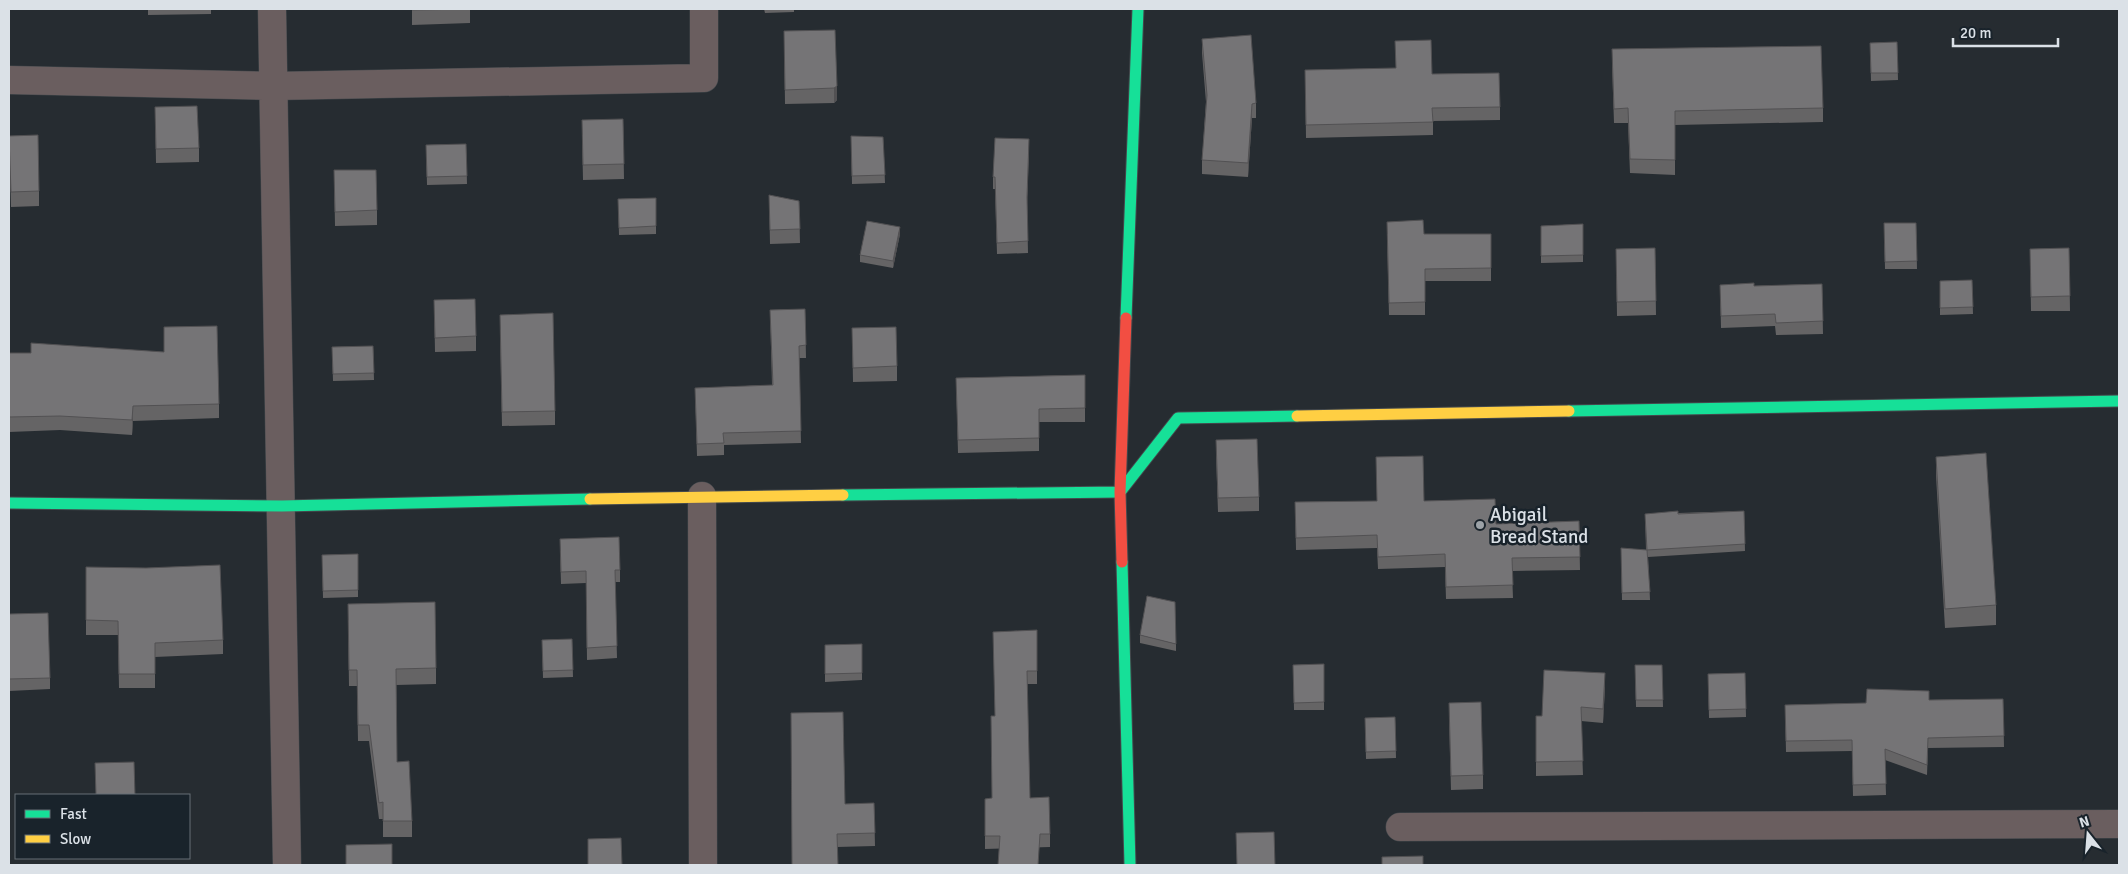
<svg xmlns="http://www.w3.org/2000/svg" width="2128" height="874" font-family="Signika,sans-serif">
	<rect width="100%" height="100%" fill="#262c31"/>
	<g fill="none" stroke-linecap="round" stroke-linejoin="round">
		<!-- street casing -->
		<g stroke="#44494d" stroke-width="29">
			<path id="street" d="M 272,9 L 287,865
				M 9,80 L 274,86 L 704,78 L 704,9
				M 702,496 L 703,865
				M 1400,827 L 2119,824"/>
		</g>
		<!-- fast casing -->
		<g stroke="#44494d" stroke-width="13">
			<path id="fast" d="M 1126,318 L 1138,9
				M 1569,411 L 2119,401
				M 843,495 L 1120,492 L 1178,418 L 1297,416
				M 9,503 L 282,506 L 590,499
				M 1122,562 L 1130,865"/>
		</g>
		<!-- slow casing -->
		<g stroke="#44494d" stroke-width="13">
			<path id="slow" d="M 1297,416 L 1569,411
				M 590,499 L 843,495"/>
		</g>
		<!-- jam casing -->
		<g stroke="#44494d" stroke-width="13">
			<path id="jam" d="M 1122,562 L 1120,492 L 1126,318"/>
		</g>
		<!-- street -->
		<use href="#street" stroke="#6a5e5f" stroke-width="28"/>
		<!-- fast -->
		<use href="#fast" stroke="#16e098" stroke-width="11"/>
		<!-- slow -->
		<use href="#slow" stroke="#ffcf43" stroke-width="11"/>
		<!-- jam -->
		<use href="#jam" stroke="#f24e42" stroke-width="11"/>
	</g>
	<!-- wall -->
	<path fill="#656465" d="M 148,9 L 211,9 L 211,14 L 148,15 Z
		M 412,9 L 470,9 L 470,23 L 412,25 Z
		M 764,9 L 794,9 L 794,12 L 765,13 Z
		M 784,31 L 837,86 L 837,100 L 834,103 L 785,104 Z
		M 1202,39 L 1256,103 L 1256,118 L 1252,118 L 1248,177 L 1202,174 L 1202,160 L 1206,102 L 1202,53 Z
		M 1897,42 L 1898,80 L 1871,81 L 1870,43 Z
		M 1612,63 L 1823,108 L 1823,122 L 1675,125 L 1675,175 L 1630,173 L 1628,123 L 1614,123 Z
		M 1305,70 L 1432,74 L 1500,107 L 1500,120 L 1433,121 L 1433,135 L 1306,138 Z
		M 155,107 L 199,148 L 199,162 L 156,163 Z
		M 623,119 L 624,179 L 583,180 L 582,135 Z
		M 9,136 L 39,191 L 39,206 L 11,207 Z
		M 851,136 L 883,137 L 885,183 L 852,184 Z
		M 466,144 L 467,184 L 427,185 L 426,145 Z
		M 1029,151 L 1027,204 L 1028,253 L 997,254 L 995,189 L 993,189 L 993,177 Z
		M 334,170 L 377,210 L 377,225 L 335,226 Z
		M 769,195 L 799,201 L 800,243 L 770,244 Z
		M 656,198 L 656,234 L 619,235 L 618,199 Z
		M 1884,223 L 1916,223 L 1917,269 L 1885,269 Z
		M 1583,224 L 1583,262 L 1541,263 L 1541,226 Z
		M 900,234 L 893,268 L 860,262 L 860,255 Z
		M 1387,234 L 1491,234 L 1491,281 L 1425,281 L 1425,315 L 1389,315 Z
		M 1655,248 L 1656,315 L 1617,316 L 1616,249 Z
		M 2069,248 L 2070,311 L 2031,311 L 2030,249 Z
		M 1972,280 L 1973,314 L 1940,315 L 1940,281 Z
		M 1822,284 L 1823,334 L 1776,335 L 1775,326 L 1721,328 L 1720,285 L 1754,286 Z
		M 434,300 L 476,336 L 476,351 L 435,352 Z
		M 805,309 L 806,358 L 799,358 L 801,443 L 724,445 L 724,455 L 697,456 L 695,388 L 772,385 L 770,310 Z
		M 852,328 L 897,366 L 897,381 L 853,382 Z
		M 500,329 L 555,411 L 555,425 L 502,426 Z
		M 373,346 L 374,380 L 333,381 L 332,347 Z
		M 9,353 L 219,404 L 219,418 L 133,421 L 132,435 L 60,430 L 9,432 Z
		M 1085,375 L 1085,422 L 1039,422 L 1039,451 L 958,453 L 956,378 Z
		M 1216,454 L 1259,497 L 1259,511 L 1218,512 Z
		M 1936,457 L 1996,605 L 1996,625 L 1945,628 L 1936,476 Z
		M 1424,501 L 1496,524 L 1579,521 L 1580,570 L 1512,571 L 1513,598 L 1446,599 L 1445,567 L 1378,569 L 1377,548 L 1296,550 L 1295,502 Z
		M 1744,511 L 1745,551 L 1648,557 L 1650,600 L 1622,600 L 1621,548 L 1646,550 L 1645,514 Z
		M 560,551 L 620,570 L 620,582 L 615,582 L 617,658 L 587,660 L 586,583 L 561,584 Z
		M 358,554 L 358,597 L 323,598 L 322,555 Z
		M 86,567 L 223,640 L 223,654 L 155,657 L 155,688 L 119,688 L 118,635 L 86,635 Z
		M 9,614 L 50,678 L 50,689 L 9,691 Z
		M 348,620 L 436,668 L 436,684 L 396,685 L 397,762 L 412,821 L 412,837 L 383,837 L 383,819 L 379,819 L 369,741 L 358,741 L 357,686 L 349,686 Z
		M 1037,630 L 1037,684 L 1027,684 L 1030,798 L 1050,834 L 1050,847 L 985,849 L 985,799 L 992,798 Z
		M 1140,635 L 1176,644 L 1176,651 L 1140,643 Z
		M 572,639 L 573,677 L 543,678 L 542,640 Z
		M 862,644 L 862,680 L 825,682 L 825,645 Z
		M 1324,664 L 1324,710 L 1294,710 L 1293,665 Z
		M 1635,665 L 1662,665 L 1663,707 L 1636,707 Z
		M 1745,673 L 1746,717 L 1709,718 L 1708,674 Z
		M 1605,687 L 1603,723 L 1581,721 L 1583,775 L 1536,776 L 1536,716 L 1542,716 Z
		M 2003,699 L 2004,747 L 1928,748 L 1927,775 L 1885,760 L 1886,795 L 1853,796 L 1852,751 L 1786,752 L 1785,705 L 1866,703 L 1929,700 Z
		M 1395,717 L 1396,758 L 1366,759 L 1365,718 Z
		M 1449,717 L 1483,775 L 1483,789 L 1451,790 Z
		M 874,803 L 875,846 L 837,847 L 792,865 L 845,804 Z"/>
	<!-- shaded-wall -->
	<path fill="#525153" d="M 837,86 L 837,100 L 834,103 L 834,88 Z
		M 1252,104 L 1252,118 L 1248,177 L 1248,163 Z
		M 900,227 L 900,234 L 893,268 L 893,261 Z
		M 133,406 L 133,421 L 132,435 L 132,420 Z
		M 1605,673 L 1605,687 L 1603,723 L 1603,709 Z"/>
	<!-- building -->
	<path fill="#757476" stroke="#525153" d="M 412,9 L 470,9 L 412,10 Z
		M 835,30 L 837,86 L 834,88 L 785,90 L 784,31 Z
		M 1251,35 L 1256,103 L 1252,104 L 1248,163 L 1202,160 L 1207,95 L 1202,39 Z
		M 1431,40 L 1432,74 L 1499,73 L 1500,107 L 1432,108 L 1433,122 L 1306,125 L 1305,70 L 1396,68 L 1395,41 Z
		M 1897,42 L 1898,73 L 1871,73 L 1870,43 Z
		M 1821,46 L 1823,108 L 1675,111 L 1675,160 L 1630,159 L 1628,108 L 1614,109 L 1612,49 Z
		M 197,106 L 199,148 L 156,149 L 155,107 Z
		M 623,119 L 624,164 L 583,165 L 582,120 Z
		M 38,135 L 39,191 L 11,192 L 9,136 Z
		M 851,136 L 883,137 L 885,175 L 852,176 Z
		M 995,138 L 1029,139 L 1027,197 L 1028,241 L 997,243 L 995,177 L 993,177 Z
		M 466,144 L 467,176 L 427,177 L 426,145 Z
		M 334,170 L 376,170 L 377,210 L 335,212 Z
		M 769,195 L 799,201 L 800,229 L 770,230 Z
		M 656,198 L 656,226 L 619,228 L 618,199 Z
		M 1423,220 L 1424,234 L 1491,234 L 1491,268 L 1425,269 L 1425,302 L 1389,303 L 1387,222 Z
		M 867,221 L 900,227 L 893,261 L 860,255 Z
		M 1884,223 L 1916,223 L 1917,261 L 1885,262 Z
		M 1583,224 L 1583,255 L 1541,256 L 1541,226 Z
		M 1655,248 L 1656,301 L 1617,302 L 1616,249 Z
		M 2069,248 L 2070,296 L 2031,297 L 2030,249 Z
		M 1972,280 L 1973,307 L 1940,308 L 1940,281 Z
		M 1754,283 L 1754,286 L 1822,284 L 1823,321 L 1776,323 L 1775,314 L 1721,316 L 1720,285 Z
		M 475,299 L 476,336 L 435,338 L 434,300 Z
		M 805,309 L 806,345 L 799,346 L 801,431 L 723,433 L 724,443 L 697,444 L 695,388 L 773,385 L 770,310 Z
		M 553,313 L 555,411 L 502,412 L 500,315 Z
		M 217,326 L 219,404 L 133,406 L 132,420 L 60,416 L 9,417 L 9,353 L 31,353 L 31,343 L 164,352 L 164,327 Z
		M 896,327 L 897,366 L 853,368 L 852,328 Z
		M 373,346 L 374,373 L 333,374 L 332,347 Z
		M 1085,375 L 1085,408 L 1039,409 L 1039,438 L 958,440 L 956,378 Z
		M 1257,439 L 1259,497 L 1218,498 L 1216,440 Z
		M 1986,453 L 1996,605 L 1945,609 L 1936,457 Z
		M 1423,456 L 1424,501 L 1495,499 L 1496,524 L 1579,521 L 1580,557 L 1512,558 L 1513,585 L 1446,587 L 1445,554 L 1378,557 L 1377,535 L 1296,538 L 1295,502 L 1377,501 L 1376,457 Z
		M 1678,511 L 1678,514 L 1744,511 L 1745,544 L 1647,550 L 1645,514 Z
		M 619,537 L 620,570 L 615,570 L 617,646 L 587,648 L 586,571 L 561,572 L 560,539 Z
		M 1621,548 L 1647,550 L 1650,592 L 1622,593 Z
		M 358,554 L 358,590 L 323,591 L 322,555 Z
		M 220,565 L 223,640 L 155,643 L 155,674 L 119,674 L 118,621 L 86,620 L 86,567 L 146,568 Z
		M 1147,596 L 1175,602 L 1176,644 L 1140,635 Z
		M 435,602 L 436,668 L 396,669 L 397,762 L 409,761 L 412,821 L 383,821 L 383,802 L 379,803 L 369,725 L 358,725 L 357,670 L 349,670 L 348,604 Z
		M 48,613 L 50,678 L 9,679 L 9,614 Z
		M 1037,630 L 1037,671 L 1027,671 L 1030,798 L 1049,797 L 1050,834 L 1040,834 L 1038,865 L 998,865 L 1000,836 L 985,836 L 985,799 L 992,798 L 991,716 L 995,716 L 993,632 Z
		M 572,639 L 573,670 L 543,671 L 542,640 Z
		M 862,644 L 862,673 L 825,674 L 825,645 Z
		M 1324,664 L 1324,702 L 1294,703 L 1293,665 Z
		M 1635,665 L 1662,665 L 1663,700 L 1636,700 Z
		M 1544,670 L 1605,673 L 1603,709 L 1581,707 L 1583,761 L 1536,762 L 1536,716 L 1542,716 Z
		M 1745,673 L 1746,709 L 1709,710 L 1708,674 Z
		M 1867,689 L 1929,691 L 1929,700 L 2003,699 L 2004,736 L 1928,738 L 1927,765 L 1885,749 L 1886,784 L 1853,785 L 1852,740 L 1786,741 L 1785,705 L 1866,703 Z
		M 1481,702 L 1483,775 L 1451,776 L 1449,703 Z
		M 843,712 L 845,804 L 874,803 L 875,833 L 837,834 L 838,865 L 792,865 L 791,713 Z
		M 1395,717 L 1396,751 L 1366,752 L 1365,718 Z
		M 134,762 L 135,795 L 96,795 L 95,763 Z
		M 1274,832 L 1275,865 L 1237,865 L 1236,833 Z
		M 621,838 L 622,865 L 588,865 L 588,839 Z
		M 392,844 L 392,865 L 346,865 L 346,845 Z
		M 1423,856 L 1423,865 L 1382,865 L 1382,857 Z"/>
	<!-- markers -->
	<circle fill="#9ca2a7" stroke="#19232b" stroke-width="2" cx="1480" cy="525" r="5"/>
	<g text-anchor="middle" stroke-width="5" stroke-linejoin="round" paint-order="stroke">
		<!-- poi labels -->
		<g font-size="19" fill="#dbe1e7" stroke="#19232b" text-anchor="start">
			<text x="1490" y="521">Abigail<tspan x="1490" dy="22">Bread Stand</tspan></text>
		</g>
	</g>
	<!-- border -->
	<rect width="2128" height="874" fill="none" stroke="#dbe1e7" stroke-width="20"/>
	<!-- legend -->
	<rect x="15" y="794" width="175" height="65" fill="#19232b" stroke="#676f76"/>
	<rect x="25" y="810" width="25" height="8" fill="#16e098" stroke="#676f76"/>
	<text x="60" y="819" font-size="15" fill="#dbe1e7">Fast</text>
	<rect x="25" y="835" width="25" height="8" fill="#ffcf43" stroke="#676f76"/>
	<text x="60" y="844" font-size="15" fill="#dbe1e7">Slow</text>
	<!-- north arrow -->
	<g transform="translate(2088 834) rotate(343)" stroke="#19232b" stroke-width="4" paint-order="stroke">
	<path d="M0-4L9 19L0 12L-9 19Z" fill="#dbe1e7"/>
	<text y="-8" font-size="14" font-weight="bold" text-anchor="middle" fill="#dbe1e7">N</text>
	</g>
	<!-- scale -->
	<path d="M1953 38v8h105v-8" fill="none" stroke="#dbe1e7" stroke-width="2.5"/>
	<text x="1960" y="38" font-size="15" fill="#dbe1e7" stroke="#19232b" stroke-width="4" paint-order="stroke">20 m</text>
</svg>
